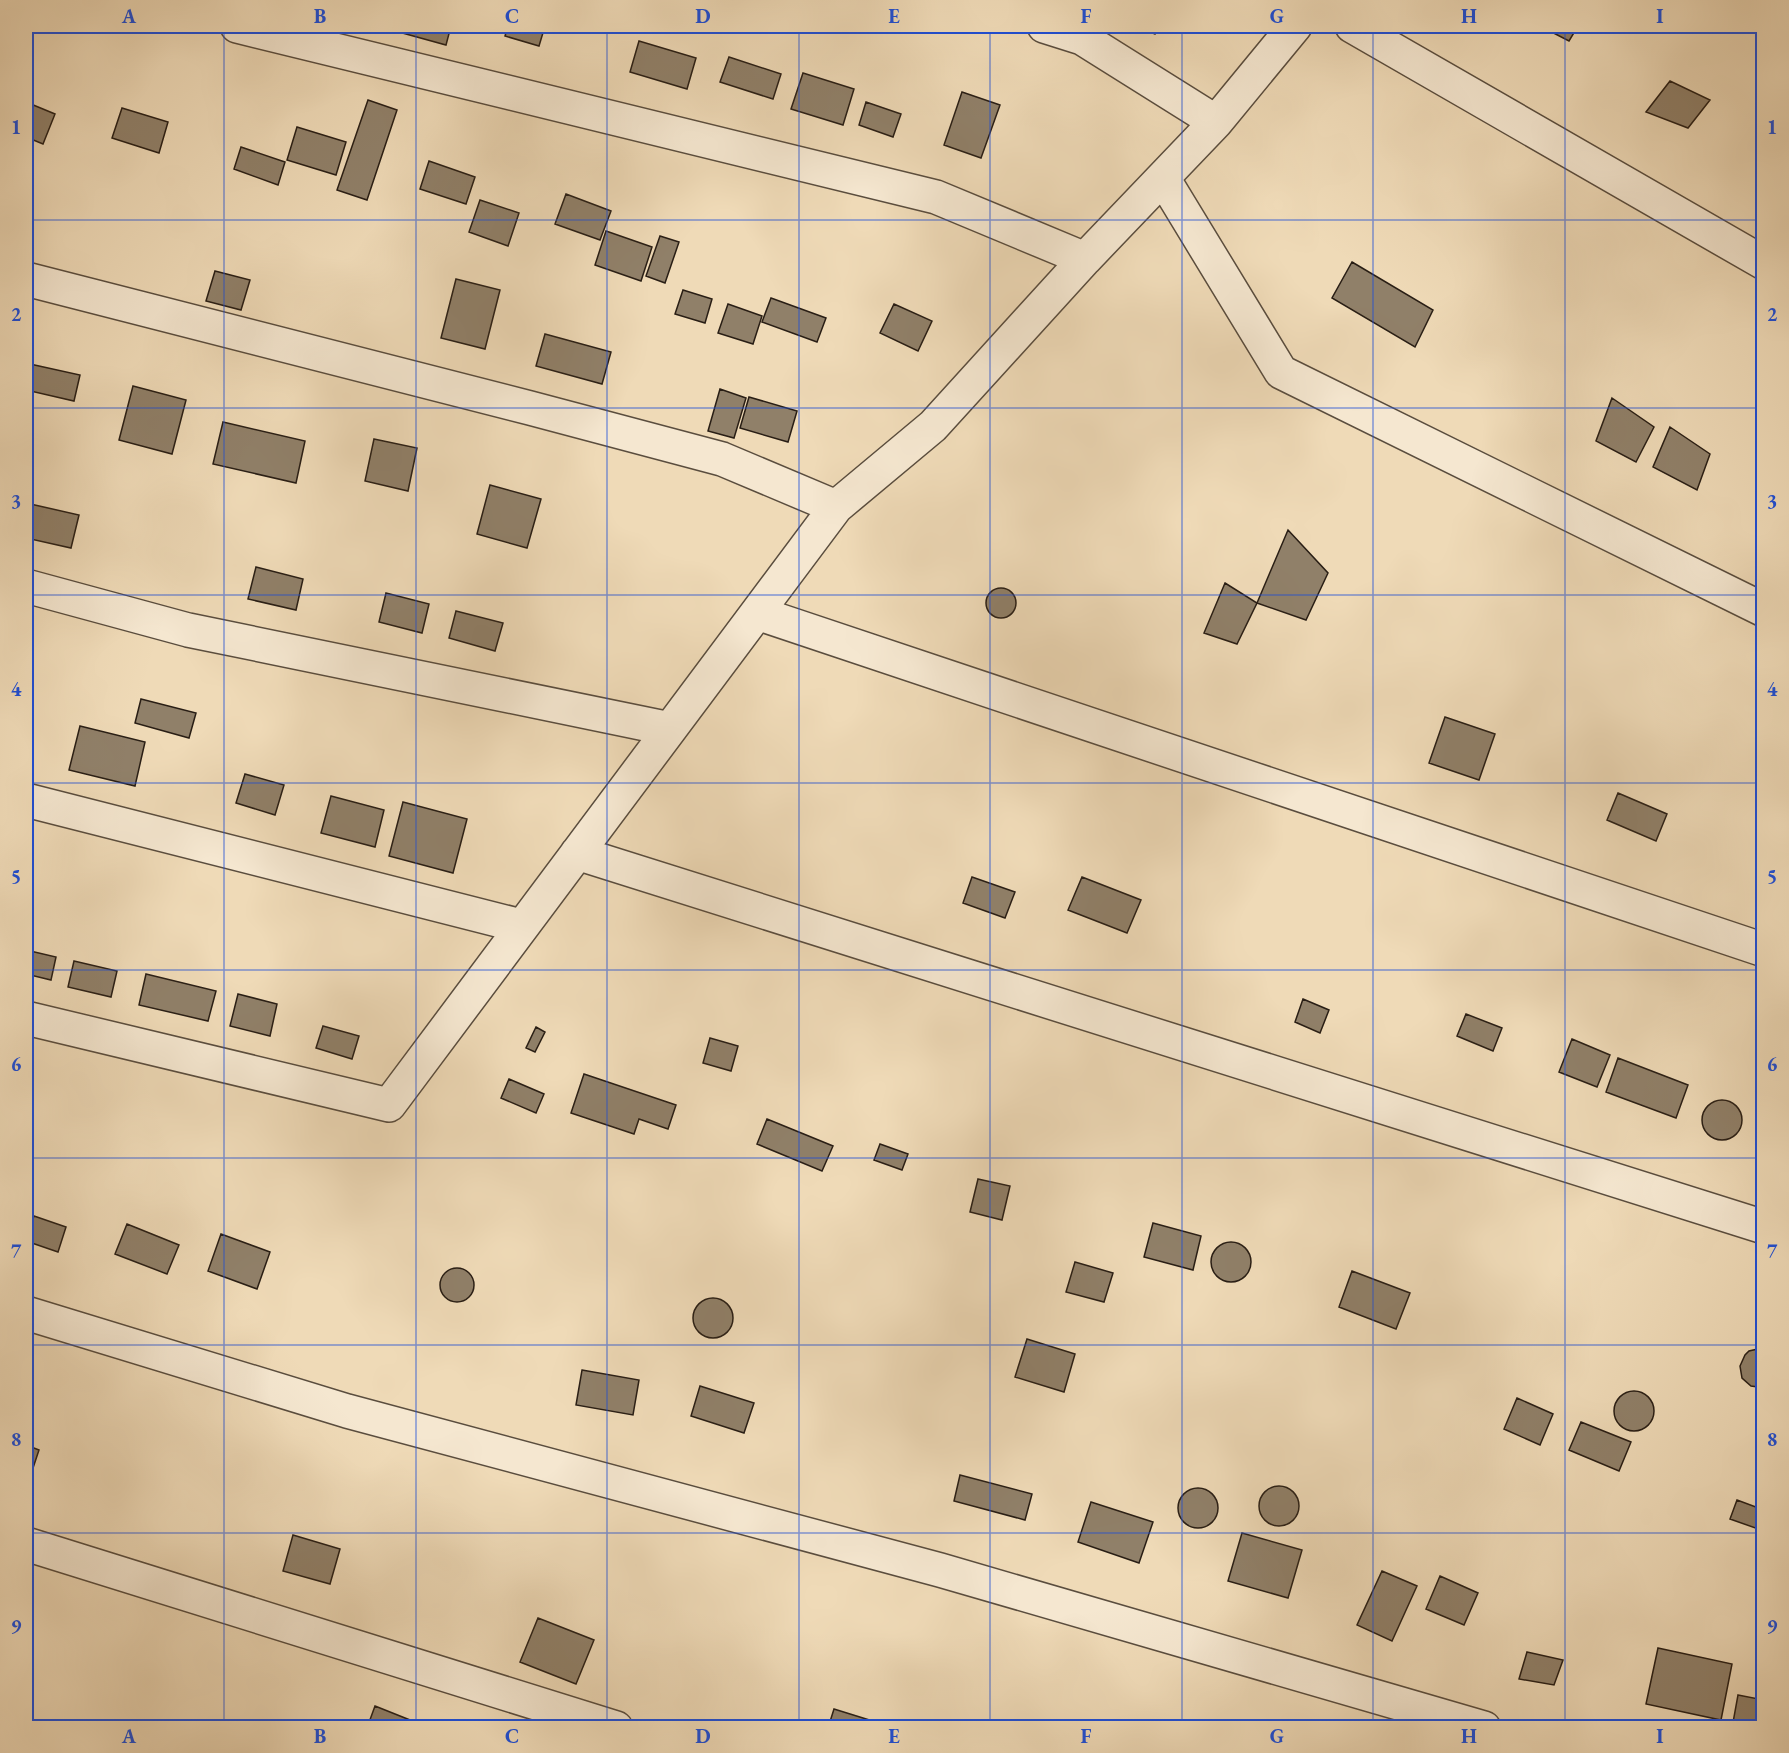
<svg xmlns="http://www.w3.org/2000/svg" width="1789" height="1753" font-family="'EB Garamond',serif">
	<rect width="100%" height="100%" fill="#efdab7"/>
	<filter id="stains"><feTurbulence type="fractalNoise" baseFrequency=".00333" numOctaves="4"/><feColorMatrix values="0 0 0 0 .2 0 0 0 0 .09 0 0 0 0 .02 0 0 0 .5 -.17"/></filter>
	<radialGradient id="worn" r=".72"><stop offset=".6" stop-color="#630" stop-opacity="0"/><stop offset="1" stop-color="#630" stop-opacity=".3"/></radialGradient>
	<!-- building -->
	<path fill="#908069" stroke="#291e15" stroke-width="1.5" d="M 377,26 L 451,26 L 446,45 Z
		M 508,26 L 545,26 L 539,46 L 505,36 Z
		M 829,26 L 856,26 L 854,33 Z
		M 1136,26 L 1159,26 L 1155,34 Z
		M 1540,26 L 1578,26 L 1569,41 Z
		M 639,41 L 696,58 L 687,89 L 630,72 Z
		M 729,57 L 781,74 L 773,99 L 720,82 Z
		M 803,73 L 854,89 L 843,125 L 791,109 Z
		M 1670,81 L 1710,100 L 1688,128 L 1646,112 Z
		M 962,92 L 1000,105 L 981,158 L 944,145 Z
		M 368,100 L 397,110 L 367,200 L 337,190 Z
		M 26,102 L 55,114 L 43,144 L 26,137 Z
		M 866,102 L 901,114 L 893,137 L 859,125 Z
		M 122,108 L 168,122 L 159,153 L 112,138 Z
		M 297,127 L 346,142 L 336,175 L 287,160 Z
		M 241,147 L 285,162 L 278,185 L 234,169 Z
		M 429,161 L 475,177 L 466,204 L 420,189 Z
		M 566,194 L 611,211 L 600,240 L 555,224 Z
		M 26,199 L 33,201 L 26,225 Z
		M 480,200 L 519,213 L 508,246 L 469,232 Z
		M 606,231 L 652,247 L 641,281 L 595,265 Z
		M 660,236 L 679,242 L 665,283 L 646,276 Z
		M 1352,262 L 1433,310 L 1415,347 L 1332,298 Z
		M 215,271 L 250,280 L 241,310 L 206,301 Z
		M 456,279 L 500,290 L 485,349 L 441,338 Z
		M 683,290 L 712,299 L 705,323 L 675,314 Z
		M 771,298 L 826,318 L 817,342 L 762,322 Z
		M 728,304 L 762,316 L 753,344 L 718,333 Z
		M 894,304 L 932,321 L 918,351 L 880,333 Z
		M 545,334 L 611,352 L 602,384 L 536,366 Z
		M 30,364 L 80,375 L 74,401 L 26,390 Z
		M 133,386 L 186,400 L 172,454 L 119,440 Z
		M 720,389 L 746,398 L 734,438 L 708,431 Z
		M 749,397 L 797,411 L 788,442 L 740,428 Z
		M 1612,398 L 1654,427 L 1636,462 L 1596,441 Z
		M 223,422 L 305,441 L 296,483 L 213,464 Z
		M 1670,427 L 1710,454 L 1697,490 L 1653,467 Z
		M 374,439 L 417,448 L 408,491 L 365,481 Z
		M 490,485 L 541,499 L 527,548 L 477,534 Z
		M 26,503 L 79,515 L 71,548 L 26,538 Z
		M 1288,530 L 1328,573 L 1306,620 L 1257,603 Z
		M 256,567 L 303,579 L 296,610 L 248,599 Z
		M 1225,583 L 1257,603 L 1237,644 L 1204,633 Z
		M986 603a15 15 0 1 1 30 0a15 15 0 1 1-30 0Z
		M 386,593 L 429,604 L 422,633 L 379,622 Z
		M 456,611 L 503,623 L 495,651 L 449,638 Z
		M 141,699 L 196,713 L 189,738 L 135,723 Z
		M 26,715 L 33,716 L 26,753 Z
		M 1445,717 L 1495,734 L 1479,780 L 1429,763 Z
		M 80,726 L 145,742 L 135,786 L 69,770 Z
		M 245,774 L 284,785 L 275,815 L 236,803 Z
		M 1618,793 L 1667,814 L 1656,841 L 1607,820 Z
		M 331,796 L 384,810 L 375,847 L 321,833 Z
		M 403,802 L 467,819 L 453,873 L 389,856 Z
		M 1764,840 L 1764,869 L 1760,868 Z
		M 972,877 L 1015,892 L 1005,918 L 963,903 Z
		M 1082,877 L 1141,900 L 1127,933 L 1068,910 Z
		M 26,950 L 56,957 L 51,980 L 26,974 Z
		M 74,961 L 117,971 L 111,997 L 68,987 Z
		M 146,974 L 216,991 L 208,1021 L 139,1005 Z
		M 238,994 L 277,1004 L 270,1036 L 230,1026 Z
		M 1303,999 L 1329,1010 L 1320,1033 L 1295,1022 Z
		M 1466,1014 L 1502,1028 L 1493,1051 L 1457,1036 Z
		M 323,1026 L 359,1036 L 352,1059 L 316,1048 Z
		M 536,1027 L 545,1032 L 535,1052 L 526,1048 Z
		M 710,1038 L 738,1046 L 731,1071 L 703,1063 Z
		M 1572,1039 L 1610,1055 L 1597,1087 L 1559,1072 Z
		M 1618,1058 L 1688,1085 L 1676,1118 L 1606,1092 Z
		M 584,1074 L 676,1105 L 668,1129 L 639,1119 L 634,1134 L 571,1113 Z
		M 509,1079 L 544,1094 L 536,1113 L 501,1098 Z
		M1702 1120a20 20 0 1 1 40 0a20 20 0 1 1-40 0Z
		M 767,1119 L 833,1146 L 822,1171 L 757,1144 Z
		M 880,1144 L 908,1154 L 902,1170 L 874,1160 Z
		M 978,1179 L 1010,1186 L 1002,1220 L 970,1212 Z
		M 34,1216 L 66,1227 L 58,1252 L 26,1241 Z
		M 1153,1223 L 1201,1236 L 1193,1270 L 1144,1257 Z
		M 127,1224 L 179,1245 L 167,1274 L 115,1254 Z
		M 221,1234 L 270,1252 L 257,1289 L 208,1271 Z
		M1211 1262a20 20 0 1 1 40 0a20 20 0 1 1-40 0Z
		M 1075,1262 L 1113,1273 L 1104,1302 L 1066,1292 Z
		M440 1285a17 17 0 1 1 34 0a17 17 0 1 1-34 0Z
		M 1352,1271 L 1410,1293 L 1396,1329 L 1339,1307 Z
		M693 1318a20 20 0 1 1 40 0a20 20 0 1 1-40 0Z
		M 1027,1339 L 1075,1354 L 1064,1392 L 1015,1377 Z
		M 1762,1348 L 1764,1349 L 1764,1387 L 1758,1387 L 1751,1386 L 1742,1378 L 1740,1366 L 1745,1355 L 1749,1351 Z
		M 582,1370 L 639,1380 L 633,1415 L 576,1405 Z
		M 700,1386 L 754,1403 L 744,1433 L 691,1416 Z
		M1614 1411a20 20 0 1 1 40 0a20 20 0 1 1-40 0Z
		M 1517,1398 L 1553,1414 L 1540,1445 L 1504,1429 Z
		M 1581,1422 L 1631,1442 L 1619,1471 L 1569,1450 Z
		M 26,1445 L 39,1450 L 30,1477 L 26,1476 Z
		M 960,1475 L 1032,1494 L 1025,1520 L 954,1501 Z
		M1259 1506a20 20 0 1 1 40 0a20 20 0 1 1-40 0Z
		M1178 1508a20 20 0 1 1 40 0a20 20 0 1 1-40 0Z
		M 1737,1500 L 1764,1510 L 1764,1531 L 1730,1519 Z
		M 1091,1502 L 1153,1522 L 1139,1563 L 1078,1542 Z
		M 1242,1533 L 1302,1550 L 1288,1598 L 1228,1581 Z
		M 293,1535 L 340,1549 L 330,1584 L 283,1571 Z
		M 1382,1571 L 1417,1586 L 1392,1641 L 1357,1625 Z
		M 1440,1576 L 1478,1593 L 1464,1625 L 1426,1609 Z
		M 538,1618 L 594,1640 L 576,1684 L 520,1662 Z
		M 1658,1648 L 1732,1664 L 1721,1720 L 1646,1704 Z
		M 1527,1652 L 1563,1660 L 1554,1685 L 1519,1679 Z
		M 1738,1695 L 1764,1700 L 1764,1728 L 1732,1728 Z
		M 375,1706 L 410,1720 L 407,1728 L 367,1728 Z
		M 834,1709 L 892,1727 L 828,1728 Z"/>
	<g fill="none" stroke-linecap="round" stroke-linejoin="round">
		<!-- minor casing -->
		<g stroke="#5a4d3e" stroke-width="36">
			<path id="minor" d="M 237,26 L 936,197 L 1085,259
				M 1044,26 L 1082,38 L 1216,122
				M 1352,26 L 1764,263
				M 1163,178 L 1281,372 L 1764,610
				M 26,279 L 530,408 L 722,459 L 836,507
				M 26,586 L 188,630 L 670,729
				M 757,613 L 1764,950
				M 26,800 L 521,926
				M 577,853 L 1764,1227
				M 26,1018 L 389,1105 L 836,507 L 933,426 L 1085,259 L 1216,122 L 1295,26
				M 26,1544 L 616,1728"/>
		</g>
		<!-- tertiary casing -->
		<g stroke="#5a4d3e" stroke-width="36">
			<path id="tertiary" d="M 26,1313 L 347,1411 L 940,1570 L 1484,1728"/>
		</g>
		<!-- minor -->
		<use href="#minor" stroke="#f5e7d0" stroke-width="33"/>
		<!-- tertiary -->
		<use href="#tertiary" stroke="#f5e7d0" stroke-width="33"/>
	</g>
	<!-- grid -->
	<path fill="none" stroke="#1d4ed8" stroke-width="1.5" stroke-opacity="0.55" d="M 224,26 L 224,1728M 416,26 L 416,1728M 607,26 L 607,1728M 799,26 L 799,1728M 990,26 L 990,1728M 1182,26 L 1182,1728M 1373,26 L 1373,1728M 1565,26 L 1565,1728M 26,220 L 1764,220M 26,408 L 1764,408M 26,595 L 1764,595M 26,783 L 1764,783M 26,970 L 1764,970M 26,1158 L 1764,1158M 26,1345 L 1764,1345M 26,1533 L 1764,1533"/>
	<!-- margin -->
	<rect width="1789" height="1753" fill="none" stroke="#efdab7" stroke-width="66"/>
	<rect x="33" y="33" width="1723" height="1687" fill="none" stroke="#1d4ed8" stroke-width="2"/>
	<g font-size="20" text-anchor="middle" font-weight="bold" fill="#1d4ed8">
		<text x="129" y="23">A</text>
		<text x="320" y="23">B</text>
		<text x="512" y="23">C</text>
		<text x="703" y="23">D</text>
		<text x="894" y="23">E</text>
		<text x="1086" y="23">F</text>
		<text x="1277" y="23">G</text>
		<text x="1469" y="23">H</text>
		<text x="1660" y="23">I</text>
		<text x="16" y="134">1</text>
		<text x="1772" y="134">1</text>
		<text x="16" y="321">2</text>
		<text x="1772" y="321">2</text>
		<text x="16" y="508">3</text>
		<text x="1772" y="508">3</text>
		<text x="16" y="696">4</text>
		<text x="1772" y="696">4</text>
		<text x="16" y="883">5</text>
		<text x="1772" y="883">5</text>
		<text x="16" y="1071">6</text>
		<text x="1772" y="1071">6</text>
		<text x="16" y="1258">7</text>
		<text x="1772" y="1258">7</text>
		<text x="16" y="1446">8</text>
		<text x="1772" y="1446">8</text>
		<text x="16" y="1633">9</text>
		<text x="1772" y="1633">9</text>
		<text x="129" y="1743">A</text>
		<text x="320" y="1743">B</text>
		<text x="512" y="1743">C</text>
		<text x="703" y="1743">D</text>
		<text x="894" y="1743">E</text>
		<text x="1086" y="1743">F</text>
		<text x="1277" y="1743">G</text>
		<text x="1469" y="1743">H</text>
		<text x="1660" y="1743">I</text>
	</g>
	<rect width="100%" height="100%" filter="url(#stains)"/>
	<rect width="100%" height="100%" fill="url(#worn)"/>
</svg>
